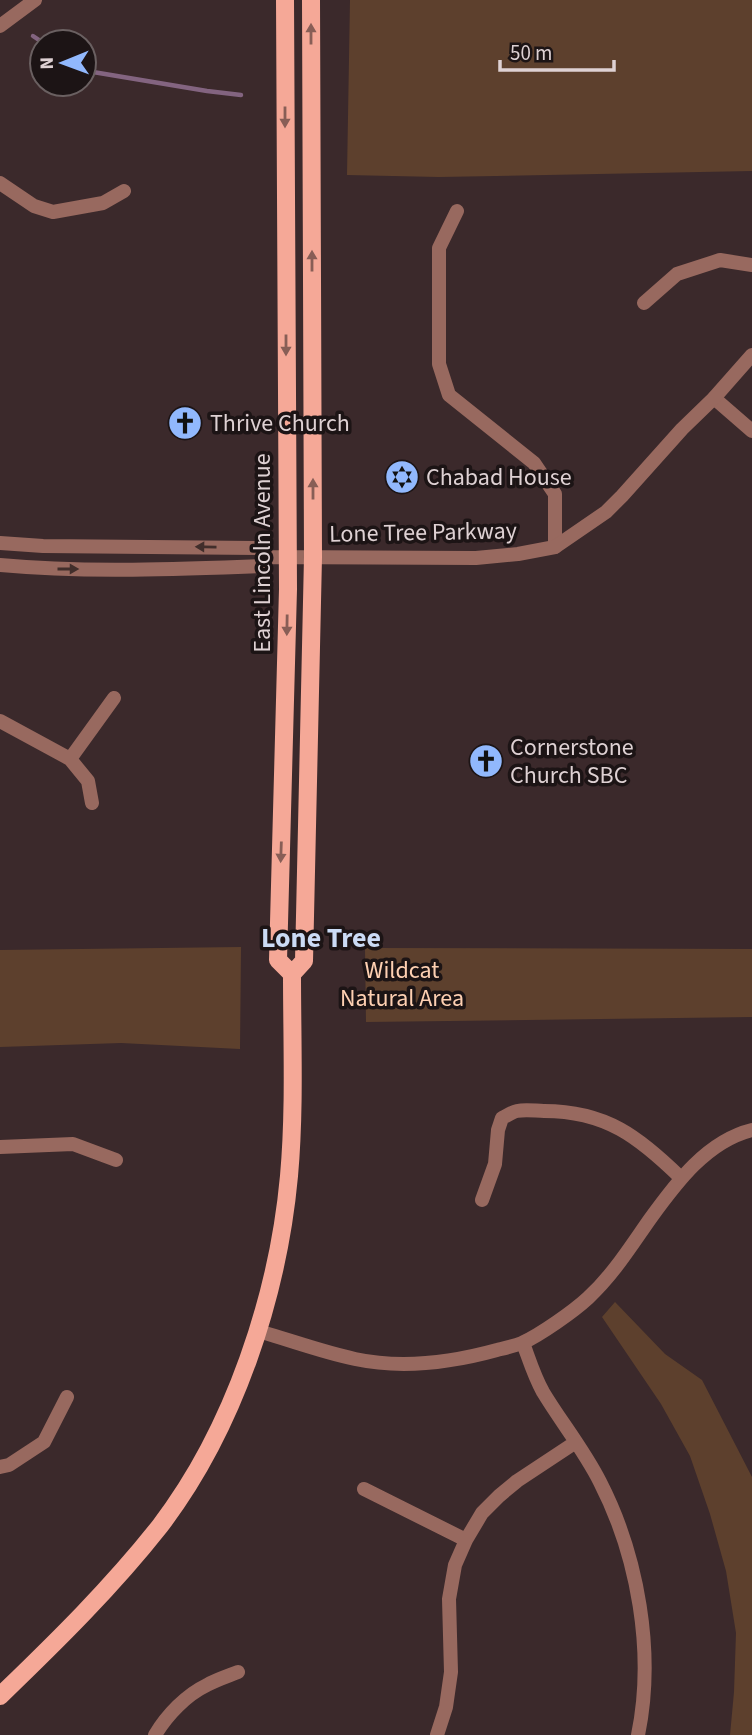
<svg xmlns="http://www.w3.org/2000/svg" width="752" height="1735" font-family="'Source Sans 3',sans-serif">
	<rect width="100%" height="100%" fill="#3b292b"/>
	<!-- green -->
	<path fill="#5d402d" d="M 350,0 L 752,0 L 752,171 L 439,177 L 347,175 Z
		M 241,947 L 240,1049 L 121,1043 L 0,1047 L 0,950 Z
		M 365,948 L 752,949 L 752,1017 L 366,1022 Z
		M 615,1302 L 665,1354 L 702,1380 L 752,1477 L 752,1735 L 730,1735 L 734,1692 L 736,1633 L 726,1571 L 710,1514 L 690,1456 L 661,1404 L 602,1317 Z"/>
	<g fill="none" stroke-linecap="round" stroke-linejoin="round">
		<!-- stream -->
		<path stroke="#836480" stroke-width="4.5" d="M 33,36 L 42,42
			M 84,69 L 87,71 L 207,91 L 241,95"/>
		<!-- minor -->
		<path stroke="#98695f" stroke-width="14" d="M 0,26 L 35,0
			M 0,183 L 34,206 L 53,212 L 103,203 L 124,191
			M 457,211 L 439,248 L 439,364 L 449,395 L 534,463 L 555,494 L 555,547
			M 644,303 L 677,274 L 720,260 L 752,265
			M 714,398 L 752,431
			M 0,721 L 70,759 L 88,781 L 92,803
			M 70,759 L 114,698
			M 0,1147 L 73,1144 L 116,1160
			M 482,1200 L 495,1164 L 498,1130 L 502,1118 C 507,1116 512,1112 517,1111 C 526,1109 536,1111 544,1111 C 606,1111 639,1137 681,1178
			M 258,1331 C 290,1340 322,1352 355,1359 C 402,1369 450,1363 497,1350 C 505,1348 514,1346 522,1343 C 540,1335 574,1311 588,1298 C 613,1275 631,1246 650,1219 C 676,1183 707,1141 752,1130
			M 523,1343 C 529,1359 534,1376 543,1392 C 561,1422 584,1450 600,1482 C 638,1556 655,1653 638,1735
			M 0,1467 L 9,1465 L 44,1442 L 67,1397
			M 364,1489 L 466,1540
			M 155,1735 C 167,1715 186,1695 207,1685 C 216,1680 228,1676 238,1672
			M 437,1735 L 446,1707 L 451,1672 L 449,1599 L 455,1565 L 466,1540 L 482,1513 L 499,1496 L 517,1481 L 576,1442"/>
		<!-- tertiary -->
		<path stroke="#98695f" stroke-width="14" d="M 0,543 L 43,546 L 264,548 L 268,557
			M 268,557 L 476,558 L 518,554 L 555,547 L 606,512 L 622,496 L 682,429 L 714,398 L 752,355
			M 0,565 C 87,573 176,569 263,566 L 268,557"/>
		<!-- primary -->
		<path stroke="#f5a897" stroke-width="18" d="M 285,0 L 288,589 L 278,960 L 292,974
			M 0,1696 C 56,1642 112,1587 160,1526 C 234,1429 278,1296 289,1176 C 295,1109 292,1041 292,974 L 304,961 L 313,557 L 311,0"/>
	</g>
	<!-- one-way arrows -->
	<defs><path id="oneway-solid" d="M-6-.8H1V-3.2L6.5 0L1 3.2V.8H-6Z" transform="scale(1.75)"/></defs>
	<g fill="#885e56">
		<use href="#oneway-solid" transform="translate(311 34) rotate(-90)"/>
		<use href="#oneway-solid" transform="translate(285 117) rotate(90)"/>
		<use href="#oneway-solid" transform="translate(312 261) rotate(-90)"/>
		<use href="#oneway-solid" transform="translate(286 345) rotate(90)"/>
		<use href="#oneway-solid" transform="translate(313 489) rotate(-90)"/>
		<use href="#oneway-solid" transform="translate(287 625) rotate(91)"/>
		<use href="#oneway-solid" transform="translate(281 852) rotate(92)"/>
	</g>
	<g fill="#412e2b">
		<use href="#oneway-solid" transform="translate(206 547) rotate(-179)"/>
		<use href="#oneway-solid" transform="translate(68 569)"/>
	</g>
	<!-- icons -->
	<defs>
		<g id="church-disc" transform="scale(1.75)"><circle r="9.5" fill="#91b8fd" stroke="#1c1415"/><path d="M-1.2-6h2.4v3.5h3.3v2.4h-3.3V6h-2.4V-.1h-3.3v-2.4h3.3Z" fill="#111"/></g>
		<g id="synagogue-disc" transform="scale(1.75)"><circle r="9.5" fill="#91b8fd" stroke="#1c1415"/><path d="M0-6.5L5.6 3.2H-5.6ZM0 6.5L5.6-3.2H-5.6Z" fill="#111"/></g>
	</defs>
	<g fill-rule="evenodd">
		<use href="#church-disc" x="185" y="423"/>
		<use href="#synagogue-disc" x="402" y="477"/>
		<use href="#church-disc" x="486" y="761"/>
	</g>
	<g text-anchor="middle" stroke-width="7" stroke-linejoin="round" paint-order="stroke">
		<!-- poi labels -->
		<g font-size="24" fill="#ded1d3" stroke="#1c1415" text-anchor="start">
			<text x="210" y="431">Thrive Church</text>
			<text x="426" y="485">Chabad House</text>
			<text x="510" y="755">Cornerstone<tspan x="510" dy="28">Church SBC</tspan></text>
		</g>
		<!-- street labels -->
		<g font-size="24" fill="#ded1d3" stroke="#1c1415">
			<text transform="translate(423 532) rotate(-1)" y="8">Lone Tree Parkway</text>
			<text transform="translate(262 553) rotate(-90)" y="8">East Lincoln Avenue</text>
		</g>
		<!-- park labels -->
		<g font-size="24" fill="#fed0b2" stroke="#1c1415">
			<text x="402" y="978">Wildcat<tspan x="402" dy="28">Natural Area</tspan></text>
		</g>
		<!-- quarter labels -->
		<g font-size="28" font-weight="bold" fill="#cbdbf5" stroke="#1c1415">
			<text x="321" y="947">Lone Tree</text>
		</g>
	</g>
	<!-- north arrow -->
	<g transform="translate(63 63) rotate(269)"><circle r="33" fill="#1c1415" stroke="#6a6061" stroke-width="2"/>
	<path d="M0-5L12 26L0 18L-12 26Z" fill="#91b8fd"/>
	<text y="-10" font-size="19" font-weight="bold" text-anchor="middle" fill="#ded1d3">N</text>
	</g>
	<!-- scale -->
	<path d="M500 60v10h114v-10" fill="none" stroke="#ded1d3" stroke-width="3.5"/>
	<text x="510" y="60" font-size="21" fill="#ded1d3" stroke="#1c1415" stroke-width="5" paint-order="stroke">50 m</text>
</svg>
